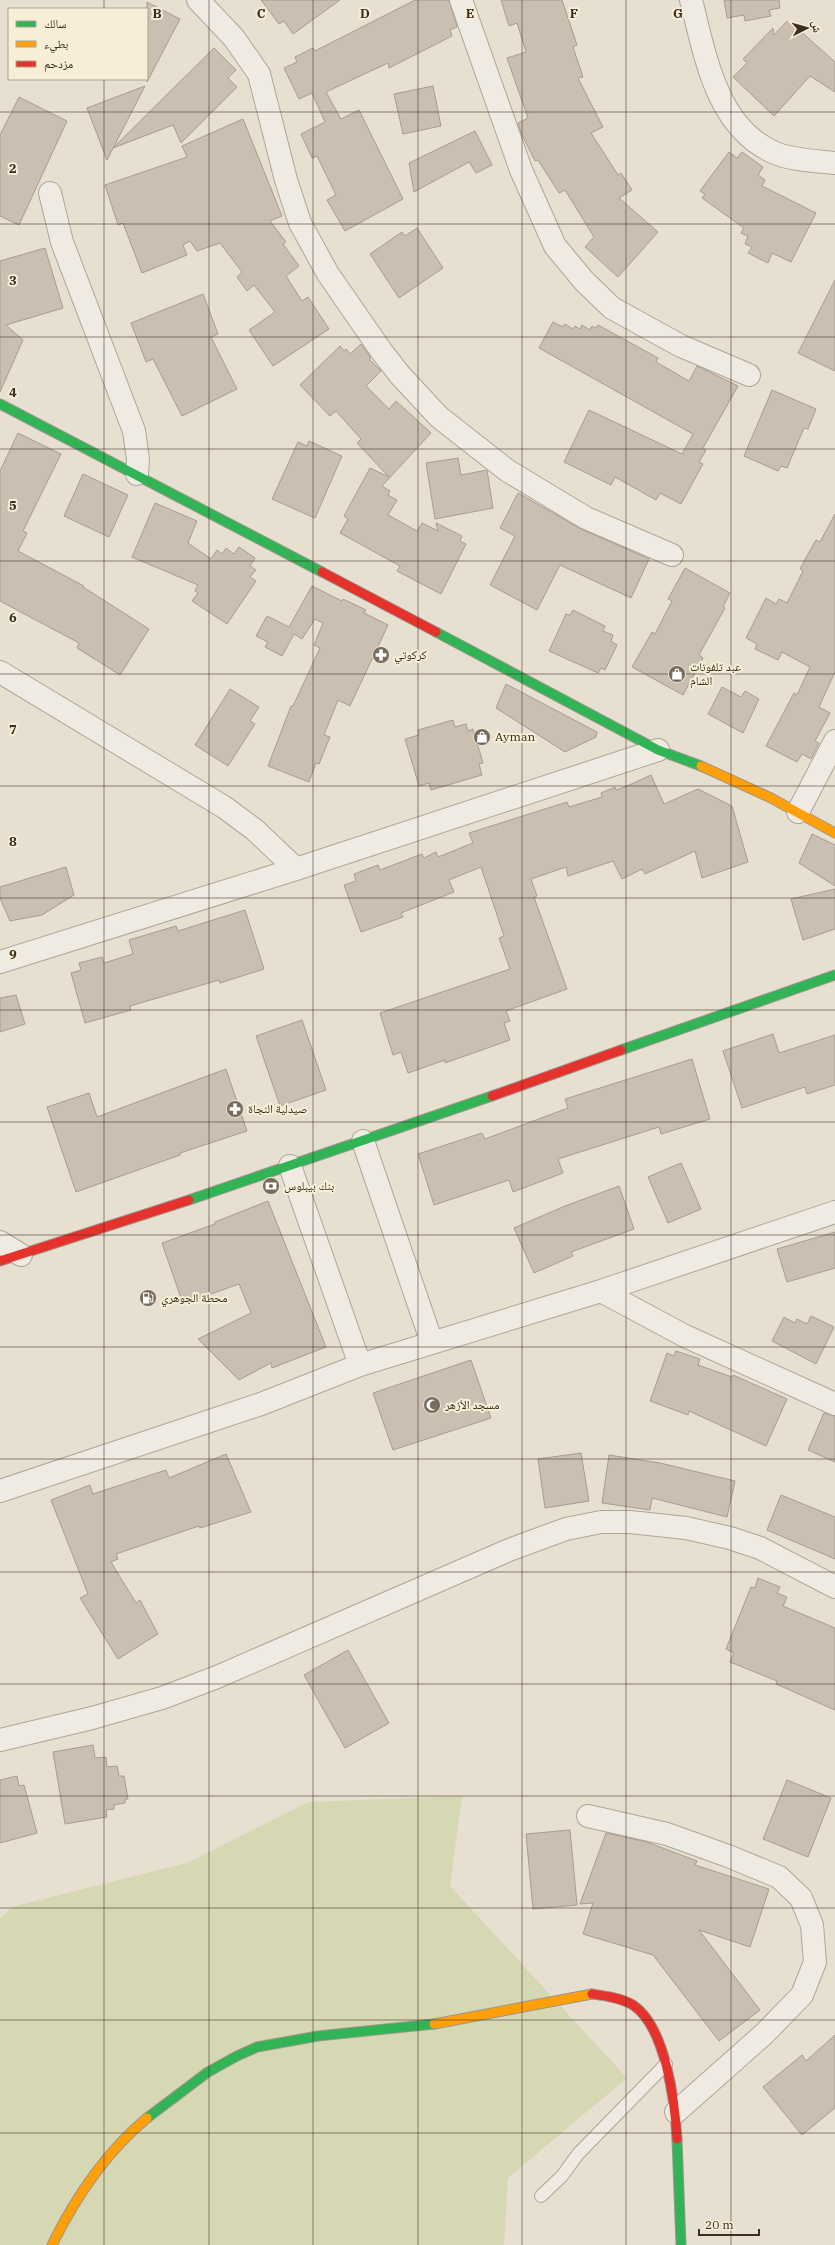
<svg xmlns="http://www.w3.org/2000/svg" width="835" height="2245" font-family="'IBM Plex Serif','Noto Naskh Arabic',serif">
	<rect width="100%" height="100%" fill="#e7e0d1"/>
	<!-- green -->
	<path fill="#d6d7b3" d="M 462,1796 L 450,1886 L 627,2078 L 508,2178 L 504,2245 L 0,2245 L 0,1918 L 12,1907 L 187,1863 L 308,1802 Z"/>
	<!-- building -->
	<path fill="#cbbfb2" stroke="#a89c90" d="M 261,0 L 340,0 L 293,34 L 284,21 L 279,24 Z
		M 415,0 L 449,0 L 457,27 L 450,30 L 452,36 L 389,68 L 388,63 L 326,92 L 341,119 L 359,110 L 403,199 L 345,231 L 327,200 L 336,195 L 317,156 L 312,158 L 301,134 L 325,122 L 312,93 L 299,99 L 284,68 L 297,62 L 295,57 L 313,48 L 315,51 Z
		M 501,0 L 562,0 L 577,45 L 573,47 L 583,77 L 578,78 L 603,127 L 591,133 L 618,175 L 621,173 L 632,190 L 619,198 L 658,232 L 618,277 L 585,247 L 594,237 L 565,190 L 559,193 L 538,160 L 535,161 L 521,133 L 518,123 L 528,118 L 507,58 L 526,52 L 517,23 L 509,26 Z
		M 724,0 L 779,0 L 780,8 L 769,10 L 771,16 L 745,21 L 744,15 L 727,18 Z
		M 147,2 L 180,19 L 147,82 Z
		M 788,20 L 835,62 L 835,92 L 810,76 L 774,116 L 733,77 L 747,63 L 743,59 L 773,28 L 774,35 Z
		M 214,48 L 236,70 L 228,78 L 237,87 L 181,143 L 173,125 L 113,148 Z
		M 145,86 L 107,160 L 87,108 Z
		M 433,86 L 441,126 L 403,134 L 394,94 Z
		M 19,97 L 67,121 L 19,225 L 0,216 L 0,135 Z
		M 243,119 L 282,216 L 270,221 L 286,242 L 283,244 L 299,266 L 286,276 L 302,301 L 308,297 L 329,329 L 273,366 L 249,330 L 275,312 L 254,285 L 247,291 L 237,277 L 242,272 L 220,243 L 197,251 L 190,241 L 183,245 L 187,255 L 142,273 L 123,223 L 118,225 L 105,185 L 187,157 L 182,146 Z
		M 475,131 L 492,165 L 476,173 L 469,162 L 414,192 L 409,163 Z
		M 729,152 L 737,158 L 742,152 L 763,167 L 758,175 L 765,180 L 762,186 L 816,213 L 791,262 L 772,253 L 768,263 L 748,253 L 752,247 L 745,244 L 748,236 L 741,233 L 744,228 L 702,198 L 705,194 L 700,191 Z
		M 417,228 L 443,268 L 399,298 L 370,254 L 402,232 L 405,236 Z
		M 45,248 L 63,308 L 6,325 L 23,340 L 0,392 L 0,261 Z
		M 835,280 L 835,371 L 798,353 Z
		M 203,294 L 218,334 L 211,337 L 237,389 L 182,416 L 153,359 L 146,362 L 131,323 Z
		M 553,322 L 563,327 L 565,324 L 573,329 L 575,326 L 580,329 L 582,325 L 590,330 L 592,326 L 596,328 L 598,325 L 658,358 L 656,362 L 689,381 L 697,366 L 738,386 L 703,448 L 706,450 L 699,462 L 703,464 L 681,504 L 660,493 L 656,500 L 615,477 L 611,485 L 564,462 L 589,410 L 682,454 L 693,434 L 539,348 Z
		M 361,344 L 371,358 L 369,359 L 381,371 L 366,386 L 389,409 L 396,401 L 431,433 L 382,486 L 390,491 L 388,495 L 397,500 L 388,515 L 417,531 L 422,523 L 438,531 L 436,523 L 462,536 L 460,541 L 466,544 L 441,594 L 397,571 L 400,566 L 340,533 L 348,519 L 344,516 L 370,468 L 389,477 L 357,443 L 361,439 L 336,411 L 330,416 L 300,385 L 340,346 L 344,351 L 346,349 L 350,354 Z
		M 772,390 L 816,409 L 808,429 L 804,428 L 787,468 L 781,466 L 778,471 L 744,456 Z
		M 18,433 L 61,454 L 23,531 L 27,533 L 18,551 L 84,586 L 83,587 L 149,629 L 120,675 L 77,648 L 79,643 L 0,601 L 0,471 Z
		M 309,441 L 342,456 L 315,518 L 272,499 L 298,442 L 307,446 Z
		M 458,458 L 461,475 L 487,470 L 493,508 L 435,519 L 426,463 Z
		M 83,474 L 128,495 L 109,537 L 64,516 Z
		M 518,493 L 581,529 L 649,559 L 631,598 L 560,565 L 537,610 L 490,585 L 515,536 L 500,528 Z
		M 155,503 L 197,521 L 188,543 L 211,559 L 217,550 L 222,554 L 226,548 L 234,554 L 239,547 L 255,558 L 250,566 L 256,570 L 250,577 L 256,581 L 227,624 L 192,601 L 198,593 L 195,591 L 198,585 L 132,557 Z
		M 835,514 L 835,672 L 819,707 L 830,713 L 815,741 L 819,743 L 811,759 L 802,754 L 797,762 L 766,746 L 794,693 L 797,695 L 810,667 L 782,652 L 778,660 L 755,649 L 757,644 L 746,638 L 766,598 L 776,604 L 779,599 L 787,603 L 803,571 L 800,569 L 808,554 L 816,540 L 820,542 Z
		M 685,568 L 730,593 L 723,607 L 725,608 L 699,655 L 703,658 L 683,695 L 632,667 L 652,632 L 655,634 L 672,601 L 668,599 Z
		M 312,586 L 342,601 L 343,599 L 366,610 L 364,613 L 388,625 L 350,706 L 338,700 L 324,735 L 330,737 L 319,764 L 316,763 L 309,782 L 268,766 L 291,706 L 293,706 L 320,648 L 314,645 L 323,623 L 315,619 L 302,639 L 294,634 L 282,656 L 265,647 L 268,642 L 256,636 L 267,616 L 289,627 Z
		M 573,610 L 605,626 L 603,631 L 613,635 L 611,641 L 617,645 L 605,670 L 601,668 L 598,673 L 549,651 L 566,614 L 570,615 Z
		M 506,684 L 597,732 L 596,737 L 565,752 L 496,708 Z
		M 722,687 L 741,697 L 745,691 L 759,699 L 743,733 L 708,714 Z
		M 230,689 L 259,707 L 250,721 L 255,724 L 228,766 L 195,745 Z
		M 453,720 L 455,727 L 466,724 L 468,731 L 473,729 L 483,763 L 479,764 L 482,775 L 431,790 L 429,783 L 419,786 L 405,739 L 419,735 L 418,730 Z
		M 651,775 L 664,804 L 698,789 L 732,806 L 748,862 L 702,878 L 695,851 L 645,874 L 642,869 L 622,879 L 613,861 L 568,876 L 566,867 L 531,879 L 537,896 L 534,897 L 567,989 L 506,1011 L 510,1021 L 504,1023 L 510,1040 L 445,1063 L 445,1060 L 408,1073 L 401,1052 L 393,1055 L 380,1013 L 510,969 L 499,938 L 504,936 L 481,867 L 449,880 L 454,892 L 401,913 L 403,917 L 361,932 L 344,885 L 356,881 L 354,874 L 378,865 L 380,870 L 422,854 L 424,858 L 436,852 L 438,857 L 473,843 L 469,833 L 567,802 L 569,807 L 602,797 L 601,793 L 615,787 L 616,790 L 627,786 Z
		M 812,834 L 835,845 L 835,886 L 799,863 Z
		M 66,867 L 74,895 L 42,915 L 10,921 L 0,898 L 0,887 Z
		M 835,889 L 835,929 L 803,940 L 791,899 Z
		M 245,910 L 264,969 L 220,983 L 219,980 L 130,1006 L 131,1010 L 85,1023 L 71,973 L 81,970 L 79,963 L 102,957 L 104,963 L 133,954 L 129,940 L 176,926 L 178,931 Z
		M 16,995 L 25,1024 L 0,1032 L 0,998 Z
		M 302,1020 L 326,1090 L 280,1106 L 256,1036 Z
		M 773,1034 L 779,1053 L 835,1035 L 835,1085 L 807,1094 L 805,1087 L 742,1108 L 723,1051 Z
		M 692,1059 L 710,1119 L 661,1134 L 659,1127 L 558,1159 L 563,1173 L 513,1192 L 509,1180 L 434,1205 L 418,1154 L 482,1133 L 485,1139 L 568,1108 L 565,1099 Z
		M 226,1069 L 247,1131 L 180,1153 L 180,1155 L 76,1192 L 47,1107 L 89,1093 L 97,1117 Z
		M 681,1163 L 701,1209 L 668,1223 L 648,1177 Z
		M 619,1186 L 634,1229 L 571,1252 L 573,1256 L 534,1273 L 514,1228 L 565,1206 Z
		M 268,1201 L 326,1347 L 272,1368 L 271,1363 L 239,1380 L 198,1339 L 251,1313 L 239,1284 L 183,1304 L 162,1243 L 215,1224 L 215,1222 Z
		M 835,1232 L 835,1268 L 787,1282 L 777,1249 Z
		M 811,1316 L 834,1327 L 816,1364 L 772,1341 L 784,1317 L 795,1323 L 797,1319 L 807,1324 Z
		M 676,1351 L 700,1359 L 698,1365 L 732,1377 L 733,1375 L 787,1399 L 766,1446 L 689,1411 L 688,1415 L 650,1401 L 667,1353 L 674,1356 Z
		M 471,1360 L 491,1418 L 393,1450 L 373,1393 Z
		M 824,1413 L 835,1416 L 835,1462 L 808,1450 Z
		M 581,1453 L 589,1501 L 545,1508 L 538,1459 Z
		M 226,1454 L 251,1512 L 200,1528 L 199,1526 L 116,1554 L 118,1559 L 111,1562 L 136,1603 L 140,1600 L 158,1634 L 118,1659 L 80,1598 L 88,1594 L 51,1500 L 90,1485 L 93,1494 L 166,1470 L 169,1478 Z
		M 609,1455 L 660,1463 L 735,1481 L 727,1517 L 652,1498 L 650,1510 L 602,1503 Z
		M 781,1495 L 835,1517 L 835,1559 L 767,1530 Z
		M 758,1578 L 780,1587 L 777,1593 L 787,1597 L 783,1606 L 835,1628 L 835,1710 L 776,1684 L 777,1681 L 730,1662 L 734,1653 L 726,1649 L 751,1587 L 755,1588 Z
		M 348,1650 L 389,1723 L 345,1748 L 304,1675 Z
		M 93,1745 L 95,1758 L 106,1757 L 107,1767 L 117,1766 L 119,1776 L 124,1776 L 128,1799 L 125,1799 L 125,1803 L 114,1805 L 114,1809 L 106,1810 L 107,1817 L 65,1824 L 53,1752 Z
		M 17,1776 L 19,1786 L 24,1785 L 37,1833 L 0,1843 L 0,1780 Z
		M 787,1780 L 831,1798 L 808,1857 L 763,1839 Z
		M 570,1830 L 577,1905 L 533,1909 L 526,1834 Z
		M 606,1833 L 647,1842 L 697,1861 L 695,1865 L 769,1889 L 750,1947 L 699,1930 L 760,2010 L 719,2041 L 653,1955 L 583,1934 L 593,1903 L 580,1904 Z
		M 835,2035 L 835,2108 L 802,2135 L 763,2087 L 802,2055 L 806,2061 Z"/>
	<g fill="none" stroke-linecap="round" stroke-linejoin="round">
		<!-- lane casing -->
		<g stroke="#ada599" stroke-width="14">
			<path id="lane" d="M 541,2196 L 562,2176 L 578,2154 L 666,2064"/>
		</g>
		<!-- street casing -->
		<g stroke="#ada599" stroke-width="24">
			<path id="street" d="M 198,0 L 234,38 L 259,74 L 286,180 L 300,223 L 328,274 L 382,352 L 400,375 L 439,417 L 508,471 L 586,518 L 672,555
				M 461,0 L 521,170 L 555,246 L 584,281 L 612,308 L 681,346 L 749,375
				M 691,0 C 705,54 716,128 775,153 C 792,160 816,161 835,163
				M 50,193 L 62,242 L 134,431 L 138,459 L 137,474
				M 0,672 L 224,807 L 255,830 L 296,869
				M 798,812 L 835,741
				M 0,962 L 296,869 L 658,750
				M 363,1141 L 432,1343
				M 290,1166 L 360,1365
				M 0,1242 L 21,1255
				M 601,1291 L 685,1336 L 835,1404
				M 0,1491 L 261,1404 L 360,1365 L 601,1291 L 835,1212
				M 0,1740 L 92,1718 L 162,1698 L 217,1677 L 509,1550 L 566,1529 L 601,1522 L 630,1522 L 686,1528 L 730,1538 L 760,1548 L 835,1587
				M 588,1816 L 667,1834 L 728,1856 L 779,1877 L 801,1898 L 812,1925 L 815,1962 L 802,1995 L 764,2034 L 676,2112"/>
		</g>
		<!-- fast casing -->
		<g stroke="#9c958a" stroke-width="11">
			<path id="fast" d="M 0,404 L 322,572
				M 436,632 L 658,750 L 701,766
				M 621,1050 L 835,975
				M 189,1200 L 492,1096
				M 147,2118 L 208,2072 L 237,2056 L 257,2047 L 318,2036 L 434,2024
				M 677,2139 L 681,2245"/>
		</g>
		<!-- slow casing -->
		<g stroke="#9c958a" stroke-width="11">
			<path id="slow" d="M 701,766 L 771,798 L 835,833
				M 434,2024 L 592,1994
				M 52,2245 C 76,2196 105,2153 147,2118"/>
		</g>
		<!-- jam casing -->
		<g stroke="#9c958a" stroke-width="11">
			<path id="jam" d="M 322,572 L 436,632
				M 492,1096 L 621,1050
				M 0,1261 L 189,1200
				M 592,1994 C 606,1996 621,1998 633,2005 C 666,2027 675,2103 677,2139"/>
		</g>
		<!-- lane -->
		<use href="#lane" stroke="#efebe3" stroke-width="12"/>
		<!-- street -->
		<use href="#street" stroke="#efebe3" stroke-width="22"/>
		<!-- fast -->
		<use href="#fast" stroke="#30b455" stroke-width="9"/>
		<!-- slow -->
		<use href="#slow" stroke="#ff9f0a" stroke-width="9"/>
		<!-- jam -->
		<use href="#jam" stroke="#e5322d" stroke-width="9"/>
	</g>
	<!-- grid -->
	<path fill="none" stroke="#3d2e20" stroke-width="1" stroke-opacity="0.55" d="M 104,0 L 104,9M 209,0 L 209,2245M 313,0 L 313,2245M 418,0 L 418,2245M 522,0 L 522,2245M 626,0 L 626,2245M 731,0 L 731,2245M 104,79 L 104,2245M 0,112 L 835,112M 0,224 L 835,224M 0,337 L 835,337M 0,449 L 835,449M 0,561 L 835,561M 0,674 L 835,674M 0,786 L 835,786M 0,898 L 835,898M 0,1010 L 835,1010M 0,1122 L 835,1122M 0,1235 L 835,1235M 0,1347 L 835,1347M 0,1459 L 835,1459M 0,1572 L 835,1572M 0,1684 L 835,1684M 0,1796 L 835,1796M 0,1908 L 835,1908M 0,2020 L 835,2020M 0,2133 L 835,2133"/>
	<!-- icons -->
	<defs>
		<g id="pharmacy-disc" transform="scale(0.9)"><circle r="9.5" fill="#786c5e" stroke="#f7eed8"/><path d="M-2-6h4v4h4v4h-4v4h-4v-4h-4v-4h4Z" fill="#fff"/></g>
		<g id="shop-disc" transform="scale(0.9)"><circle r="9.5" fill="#786c5e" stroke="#f7eed8"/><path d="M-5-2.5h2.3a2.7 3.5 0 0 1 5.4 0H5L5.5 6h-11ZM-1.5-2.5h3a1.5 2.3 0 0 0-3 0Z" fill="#fff"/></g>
		<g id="bank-disc" transform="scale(0.9)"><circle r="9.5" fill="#786c5e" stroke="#f7eed8"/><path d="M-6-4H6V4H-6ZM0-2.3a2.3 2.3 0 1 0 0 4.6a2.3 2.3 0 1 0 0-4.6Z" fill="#fff"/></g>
		<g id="fuel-disc" transform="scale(0.9)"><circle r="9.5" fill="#786c5e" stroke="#f7eed8"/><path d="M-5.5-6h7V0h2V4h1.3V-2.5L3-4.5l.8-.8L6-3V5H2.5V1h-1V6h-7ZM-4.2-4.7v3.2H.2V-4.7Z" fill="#fff"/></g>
		<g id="mosque-disc" transform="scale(0.9)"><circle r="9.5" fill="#786c5e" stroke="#f7eed8"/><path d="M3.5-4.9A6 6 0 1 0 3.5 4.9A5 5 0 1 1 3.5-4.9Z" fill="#fff"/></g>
	</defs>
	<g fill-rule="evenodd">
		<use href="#pharmacy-disc" x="381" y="655"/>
		<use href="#shop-disc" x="677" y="674"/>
		<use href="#shop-disc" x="482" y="737"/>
		<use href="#pharmacy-disc" x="235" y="1109"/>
		<use href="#bank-disc" x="271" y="1186"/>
		<use href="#fuel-disc" x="148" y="1298"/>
		<use href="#mosque-disc" x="432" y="1405"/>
	</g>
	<g text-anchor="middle" stroke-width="4" stroke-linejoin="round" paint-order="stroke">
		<!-- poi labels -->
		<g font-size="12" fill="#3d2e20" stroke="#f7eed8" text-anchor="start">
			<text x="394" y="659">كركوتي</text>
			<text x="690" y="671">عبد تلفونات<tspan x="690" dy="14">الشام</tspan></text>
			<text x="495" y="741">Ayman</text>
			<text x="248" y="1113">صيدلية النجاة</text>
			<text x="284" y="1190">بنك بيبلوس</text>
			<text x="161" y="1302">محطة الجوهري</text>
			<text x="445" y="1409">مسجد الأزهر</text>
		</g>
	</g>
	<g font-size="13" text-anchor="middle" font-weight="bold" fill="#3d2e20" stroke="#f7eed8" stroke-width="4" stroke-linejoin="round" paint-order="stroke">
		<text x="157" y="18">B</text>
		<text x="261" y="18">C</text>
		<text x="365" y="18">D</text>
		<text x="470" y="18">E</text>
		<text x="574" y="18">F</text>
		<text x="678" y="18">G</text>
		<text x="13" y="173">2</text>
		<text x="13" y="285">3</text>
		<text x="13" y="397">4</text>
		<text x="13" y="510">5</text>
		<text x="13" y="622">6</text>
		<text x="13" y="734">7</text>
		<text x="13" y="846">8</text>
		<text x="13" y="959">9</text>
	</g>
	<!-- legend -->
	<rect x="8" y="8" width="140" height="72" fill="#f7eed8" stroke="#ada18e"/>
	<rect x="16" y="21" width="20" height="6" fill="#30b455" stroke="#ada18e"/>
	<text x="44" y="28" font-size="12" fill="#3d2e20">سالك</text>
	<rect x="16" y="41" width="20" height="6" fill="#ff9f0a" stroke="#ada18e"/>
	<text x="44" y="48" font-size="12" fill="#3d2e20">بطيء</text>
	<rect x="16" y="61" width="20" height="6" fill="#e5322d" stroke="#ada18e"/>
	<text x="44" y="68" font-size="12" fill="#3d2e20">مزدحم</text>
	<!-- north arrow -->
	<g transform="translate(807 28) rotate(84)" stroke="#f7eed8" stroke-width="3" paint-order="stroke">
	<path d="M0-3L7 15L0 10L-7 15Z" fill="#3d2e20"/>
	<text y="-6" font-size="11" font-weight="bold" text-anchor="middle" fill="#3d2e20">ش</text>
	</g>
	<!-- scale -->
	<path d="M699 2229v6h60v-6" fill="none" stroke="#3d2e20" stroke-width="2"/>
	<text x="705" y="2229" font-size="12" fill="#3d2e20" stroke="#f7eed8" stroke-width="3" paint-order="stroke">20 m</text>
</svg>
